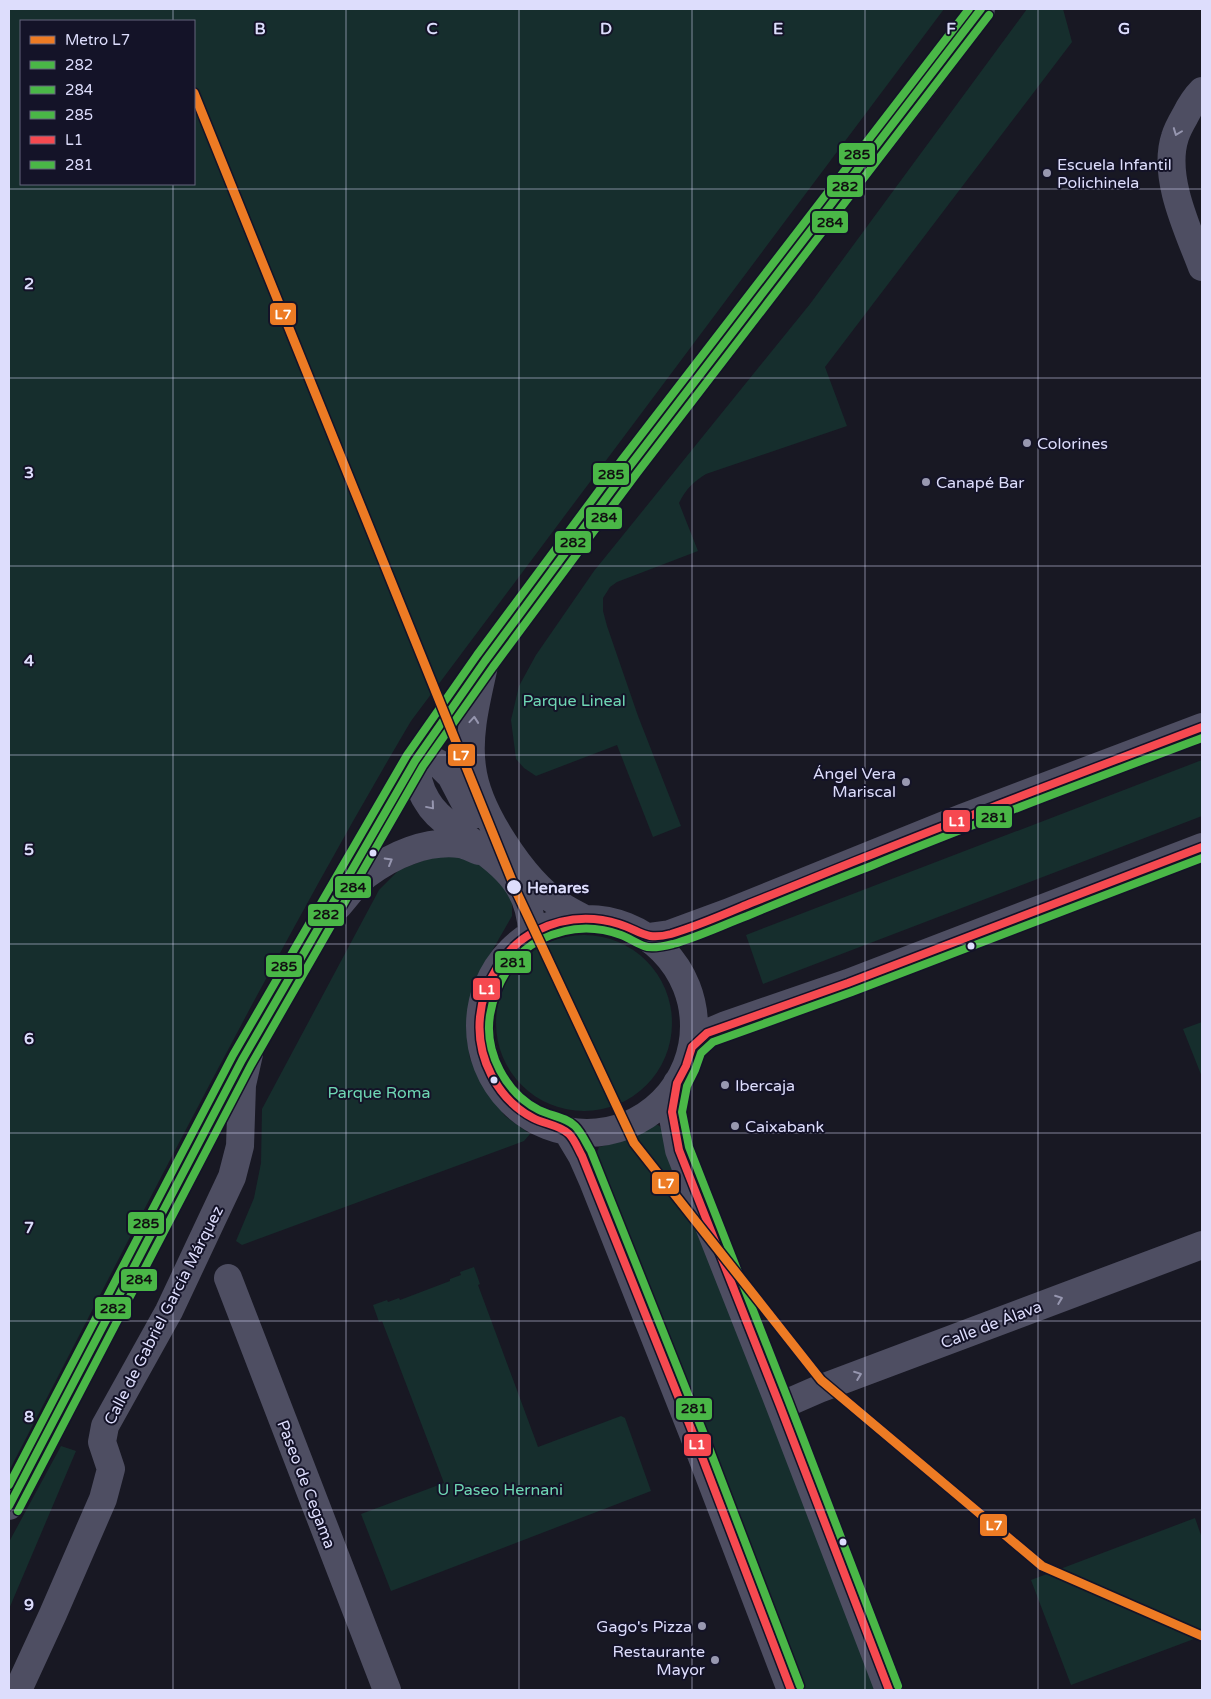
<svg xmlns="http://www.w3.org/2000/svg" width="1211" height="1699" font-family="'Varela Round',sans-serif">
	<rect width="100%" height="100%" fill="#181823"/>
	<!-- green -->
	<path fill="#162e2d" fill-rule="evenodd" d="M 9,9 L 944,9 L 411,721 C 267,965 140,1219 9,1471 ZM 21,21 L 194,21 L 194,184 L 21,184 Z
		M 1027,9 L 1063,9 L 1072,42 L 825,367 L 847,426 L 706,474 C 693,482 686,489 679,503 L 698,551 L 617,582 L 610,587 L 603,598 L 603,611 L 607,626 L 638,716 L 681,826 L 653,837 L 617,745 L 536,776 L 524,768 L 516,759 L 511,720 L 519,686 L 536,655 L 594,571 L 810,304 Z
		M 1202,760 L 1202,816 L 763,984 L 746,935 Z
		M 443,853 L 478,861 L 505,885 L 512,900 L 512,916 L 477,977 L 468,1015 L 467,1037 L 470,1059 L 486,1090 L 505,1116 L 530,1134 L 524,1141 L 242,1245 L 236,1241 L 254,1198 L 261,1163 L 262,1109 L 379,890 L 399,870 Z
		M496 1023a88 88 0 1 1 176 0a88 88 0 1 1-176 0Z
		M 1202,1022 L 1202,1077 L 1183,1029 Z
		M 655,1125 L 658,1125 L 663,1129 L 878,1690 L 802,1690 L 597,1156 L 597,1152 L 599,1147 L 633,1138 Z
		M 474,1267 L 480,1284 L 478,1285 L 538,1447 L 621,1416 L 625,1418 L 651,1491 L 391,1591 L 361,1514 L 444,1483 L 382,1321 L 379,1322 L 373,1305 L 387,1300 L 388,1302 L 399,1298 L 400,1300 L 450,1281 L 450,1279 L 461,1275 L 460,1272 Z
		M 61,1446 L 76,1451 L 9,1609 L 9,1542 Z
		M 1195,1518 L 1202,1538 L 1202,1636 L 1071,1685 L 1031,1580 Z"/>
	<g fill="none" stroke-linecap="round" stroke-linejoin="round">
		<!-- minor -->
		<path stroke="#4e4e62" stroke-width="28" d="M 1202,91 C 1194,99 1190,106 1185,116 C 1181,123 1177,130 1175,137 C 1162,177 1188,230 1202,267
			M 485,661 C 478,695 467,732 472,767 C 477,811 523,880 560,905 C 567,910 575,914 583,918
			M 418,757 L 438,763 L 451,776 L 464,801 L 476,814
			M 415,761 C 417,776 419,789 427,801 C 433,812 444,821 454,828 C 493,860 530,876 532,933
			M 337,907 C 346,897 355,884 366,875 C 392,855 427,840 460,844 C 467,845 473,849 479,851
			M480 1026a107 107 0 1 1 214 0a107 107 0 1 1-214 0Z
			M 648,937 L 670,934 L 727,913 L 962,818 L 1202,727
			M 692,1047 L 707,1033 L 726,1025 L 848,983 L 1202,847
			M 677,1083 L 672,1112 L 679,1150 L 780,1406 L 889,1690
			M 567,1131 L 582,1156 L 593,1181 L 694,1436 L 791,1690
			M 228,1278 L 387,1690
			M 780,1406 L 819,1389 L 1202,1245
			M 18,1690 L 53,1614 L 103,1499 L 111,1469 L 102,1442 L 105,1426 L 169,1311 L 232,1177 L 240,1146 L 242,1085 L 249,1054"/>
		<!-- tertiary -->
		<path stroke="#4e4e62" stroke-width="28" d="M 9,1506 L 242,1060 L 415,761 L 485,661 L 629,467 L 928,80 L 981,9"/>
		<!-- bus-1 casing -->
		<g stroke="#141328" stroke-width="11">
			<path id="bus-1" d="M 9,1506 L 242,1060 L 415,761 L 485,661 L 629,467 L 981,9"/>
		</g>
		<!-- bus-2 casing -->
		<g stroke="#141328" stroke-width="11">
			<path id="bus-2" d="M 18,1511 L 251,1065 L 423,766 L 493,667 L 637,473 L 989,15"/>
		</g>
		<!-- bus-3 casing -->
		<g stroke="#141328" stroke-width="11">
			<path id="bus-3" d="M 9,1485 L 233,1055 L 407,755 L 477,655 L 621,461 L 969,9"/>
		</g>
		<!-- bus-4 casing -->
		<g stroke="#141328" stroke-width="11">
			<path id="bus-4" d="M 791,1690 L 694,1436 L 582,1156 C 578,1149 575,1140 569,1134 C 560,1125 544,1124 533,1118 C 497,1099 476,1057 480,1017 C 483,983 505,946 536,931 C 562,918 590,915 619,924 C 641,931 645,941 671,934 C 698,926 725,914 751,903 C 792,887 832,870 873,854 C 982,810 1092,769 1202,727
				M 889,1690 L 780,1406 L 679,1150 L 672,1112 L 677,1083 L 686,1066 L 692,1047 L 707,1033 L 848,983 L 1202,847"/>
		</g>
		<!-- bus-5 casing -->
		<g stroke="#141328" stroke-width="11">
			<path id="bus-5" d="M 800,1686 L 703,1432 L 591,1151 C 586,1143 582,1133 575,1126 C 566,1117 551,1116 539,1110 C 506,1093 484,1053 490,1015 C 495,985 512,954 540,940 C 566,927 594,925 621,935 C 629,938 636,943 644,946 C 651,949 665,946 673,944 C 698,937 723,925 747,916 C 788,899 829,882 871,866 C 980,821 1091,780 1202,738
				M 898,1686 L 789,1402 L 689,1147 L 682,1112 L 687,1086 L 695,1070 L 701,1053 L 713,1042 L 852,992 L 1202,858"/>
		</g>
		<!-- bus-1 -->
		<use href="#bus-1" stroke="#4ab747" stroke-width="8"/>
		<!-- bus-2 -->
		<use href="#bus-2" stroke="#4ab747" stroke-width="8"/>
		<!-- bus-3 -->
		<use href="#bus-3" stroke="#4ab747" stroke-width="8"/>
		<!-- bus-4 -->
		<use href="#bus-4" stroke="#f64950" stroke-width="8"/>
		<!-- bus-5 -->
		<use href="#bus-5" stroke="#4ab747" stroke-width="8"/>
		<!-- metro-1 casing -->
		<g stroke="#141328" stroke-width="12">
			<path id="metro-1" d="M 194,93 L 517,893 L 634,1143 L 821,1380 L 1042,1566 L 1202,1636"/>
		</g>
		<!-- metro-1 -->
		<use href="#metro-1" stroke="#ed7b24" stroke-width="9"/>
	</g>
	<!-- one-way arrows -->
	<defs><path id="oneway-chevron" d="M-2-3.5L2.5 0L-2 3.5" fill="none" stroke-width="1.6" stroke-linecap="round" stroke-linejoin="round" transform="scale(1.25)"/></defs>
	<g stroke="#9696af">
		<use href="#oneway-chevron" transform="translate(1177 132) rotate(111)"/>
		<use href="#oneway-chevron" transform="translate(474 720) rotate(-85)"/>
		<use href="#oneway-chevron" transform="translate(431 806) rotate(50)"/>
		<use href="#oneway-chevron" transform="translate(389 861) rotate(-30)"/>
		<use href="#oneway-chevron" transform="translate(1059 1299) rotate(-21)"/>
		<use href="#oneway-chevron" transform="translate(858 1375) rotate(-21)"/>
	</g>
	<!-- grid -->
	<path fill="none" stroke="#ddddfc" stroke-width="1" stroke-opacity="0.55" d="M 173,9 L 173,21M 346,9 L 346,1690M 519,9 L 519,1690M 692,9 L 692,1690M 865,9 L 865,1690M 1038,9 L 1038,1690M 173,184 L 173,1690M 9,189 L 1202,189M 9,378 L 1202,378M 9,566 L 1202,566M 9,755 L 1202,755M 9,944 L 1202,944M 9,1133 L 1202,1133M 9,1321 L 1202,1321M 9,1510 L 1202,1510"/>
	<!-- markers -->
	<g fill="#9898b0" stroke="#141328" stroke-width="2">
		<circle cx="1047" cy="173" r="5"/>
		<circle cx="1027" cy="443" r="5"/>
		<circle cx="926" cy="482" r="5"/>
		<circle cx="906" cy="782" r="5"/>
		<circle cx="725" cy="1085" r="5"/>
		<circle cx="735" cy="1126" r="5"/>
		<circle cx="702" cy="1626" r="5"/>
		<circle cx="715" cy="1660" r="5"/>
	</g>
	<g fill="#ddddfc" stroke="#141328" stroke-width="2">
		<circle cx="373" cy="853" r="4.5"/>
		<circle cx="514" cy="887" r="8"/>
		<circle cx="971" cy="946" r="4.5"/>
		<circle cx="494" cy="1080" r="4.5"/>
		<circle cx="843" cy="1542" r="4.5"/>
	</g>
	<g text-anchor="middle" stroke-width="4" stroke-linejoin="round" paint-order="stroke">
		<!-- poi labels -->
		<g font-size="16" fill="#ddddfc" stroke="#141328" text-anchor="start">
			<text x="1057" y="170">Escuela Infantil<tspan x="1057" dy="18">Polichinela</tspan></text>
			<text x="1037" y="449">Colorines</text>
			<text x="936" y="488">Canapé Bar</text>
			<text x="896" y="779" text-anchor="end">Ángel Vera<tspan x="896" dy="18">Mariscal</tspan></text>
			<text x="735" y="1091">Ibercaja</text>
			<text x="745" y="1132">Caixabank</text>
			<text x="692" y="1632" text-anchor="end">Gago's Pizza</text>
			<text x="705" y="1657" text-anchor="end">Restaurante<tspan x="705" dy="18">Mayor</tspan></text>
		</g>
		<!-- park labels -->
		<g font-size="16" fill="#6ed6b3" stroke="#141328">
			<text x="574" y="706">Parque Lineal</text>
			<text x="379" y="1098">Parque Roma</text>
			<text x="500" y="1495">U Paseo Hernani</text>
		</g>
		<!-- stop labels -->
		<g font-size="16" font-weight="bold" fill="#ddddfc" stroke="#141328" text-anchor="start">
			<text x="527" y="893">Henares</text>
		</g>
		<!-- street labels -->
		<g font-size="16" fill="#ddddfc" stroke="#141328">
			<text transform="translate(163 1315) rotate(-63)" y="6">Calle de Gabriel García Márquez</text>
			<text transform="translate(991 1324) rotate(-21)" y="6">Calle de Álava</text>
			<text transform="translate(307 1484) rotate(69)" y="6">Paseo de Cegama</text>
		</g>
	</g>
	<g font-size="16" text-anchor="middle" font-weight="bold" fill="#ddddfc" stroke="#141328" stroke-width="4" stroke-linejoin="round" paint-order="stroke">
		<text x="260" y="34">B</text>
		<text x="432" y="34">C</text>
		<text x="606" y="34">D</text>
		<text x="778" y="34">E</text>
		<text x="951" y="34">F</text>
		<text x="1124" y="34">G</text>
		<text x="29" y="289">2</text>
		<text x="29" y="478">3</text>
		<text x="29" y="666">4</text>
		<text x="29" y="855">5</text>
		<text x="29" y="1044">6</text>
		<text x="29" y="1233">7</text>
		<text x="29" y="1422">8</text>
		<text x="29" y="1610">9</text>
	</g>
	<g stroke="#141328" stroke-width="2">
		<rect x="838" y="142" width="38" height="24" rx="5" fill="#4ab747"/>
		<rect x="826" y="174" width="38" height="24" rx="5" fill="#4ab747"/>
		<rect x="811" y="210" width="38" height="24" rx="5" fill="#4ab747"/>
		<rect x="269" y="302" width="28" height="24" rx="5" fill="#ed7b24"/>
		<rect x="592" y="462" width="38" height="24" rx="5" fill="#4ab747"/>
		<rect x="585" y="506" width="38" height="24" rx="5" fill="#4ab747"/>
		<rect x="554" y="530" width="38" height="24" rx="5" fill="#4ab747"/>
		<rect x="447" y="743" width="29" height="24" rx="5" fill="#ed7b24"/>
		<rect x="975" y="805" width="38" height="24" rx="5" fill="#4ab747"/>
		<rect x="942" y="809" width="29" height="24" rx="5" fill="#f64950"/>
		<rect x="334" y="875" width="38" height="24" rx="5" fill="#4ab747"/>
		<rect x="307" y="903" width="38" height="24" rx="5" fill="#4ab747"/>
		<rect x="494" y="950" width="38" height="24" rx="5" fill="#4ab747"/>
		<rect x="265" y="954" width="38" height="24" rx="5" fill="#4ab747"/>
		<rect x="472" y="977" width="29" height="24" rx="5" fill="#f64950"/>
		<rect x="651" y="1171" width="29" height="24" rx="5" fill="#ed7b24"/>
		<rect x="127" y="1211" width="38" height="24" rx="5" fill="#4ab747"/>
		<rect x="120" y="1268" width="38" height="24" rx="5" fill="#4ab747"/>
		<rect x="94" y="1296" width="38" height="24" rx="5" fill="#4ab747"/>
		<rect x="675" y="1397" width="38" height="24" rx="5" fill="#4ab747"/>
		<rect x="683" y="1433" width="29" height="24" rx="5" fill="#f64950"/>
		<rect x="979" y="1513" width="29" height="24" rx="5" fill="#ed7b24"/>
	</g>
	<g font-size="14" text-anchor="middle" font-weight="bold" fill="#fff">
		<text x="283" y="319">L7</text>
		<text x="461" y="760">L7</text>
		<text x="957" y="826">L1</text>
		<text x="487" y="994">L1</text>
		<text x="666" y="1188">L7</text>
		<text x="697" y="1449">L1</text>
		<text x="994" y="1530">L7</text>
	</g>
	<g font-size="14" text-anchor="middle" font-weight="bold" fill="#111">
		<text x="857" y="159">285</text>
		<text x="845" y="191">282</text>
		<text x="830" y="227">284</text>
		<text x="611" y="479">285</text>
		<text x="604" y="522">284</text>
		<text x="573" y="547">282</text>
		<text x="994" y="822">281</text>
		<text x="353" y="892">284</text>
		<text x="326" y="919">282</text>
		<text x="513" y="967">281</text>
		<text x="284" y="971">285</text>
		<text x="146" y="1228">285</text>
		<text x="139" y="1284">284</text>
		<text x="113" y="1313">282</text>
		<text x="694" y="1413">281</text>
	</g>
	<!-- border -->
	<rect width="1211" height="1699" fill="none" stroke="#ddddfc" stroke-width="20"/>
	<!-- legend -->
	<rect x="20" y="20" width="175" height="165" fill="#141328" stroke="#64647d"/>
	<rect x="30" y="36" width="25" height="8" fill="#ed7b24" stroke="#64647d"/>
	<text x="65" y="45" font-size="15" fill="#ddddfc">Metro L7</text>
	<rect x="30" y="61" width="25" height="8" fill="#4ab747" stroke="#64647d"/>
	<text x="65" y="70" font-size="15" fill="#ddddfc">282</text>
	<rect x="30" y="86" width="25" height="8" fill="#4ab747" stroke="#64647d"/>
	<text x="65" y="95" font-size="15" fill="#ddddfc">284</text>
	<rect x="30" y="111" width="25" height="8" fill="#4ab747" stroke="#64647d"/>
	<text x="65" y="120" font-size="15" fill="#ddddfc">285</text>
	<rect x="30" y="136" width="25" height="8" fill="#f64950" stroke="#64647d"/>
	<text x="65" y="145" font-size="15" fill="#ddddfc">L1</text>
	<rect x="30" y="161" width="25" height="8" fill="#4ab747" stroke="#64647d"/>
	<text x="65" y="170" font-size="15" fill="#ddddfc">281</text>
</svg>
